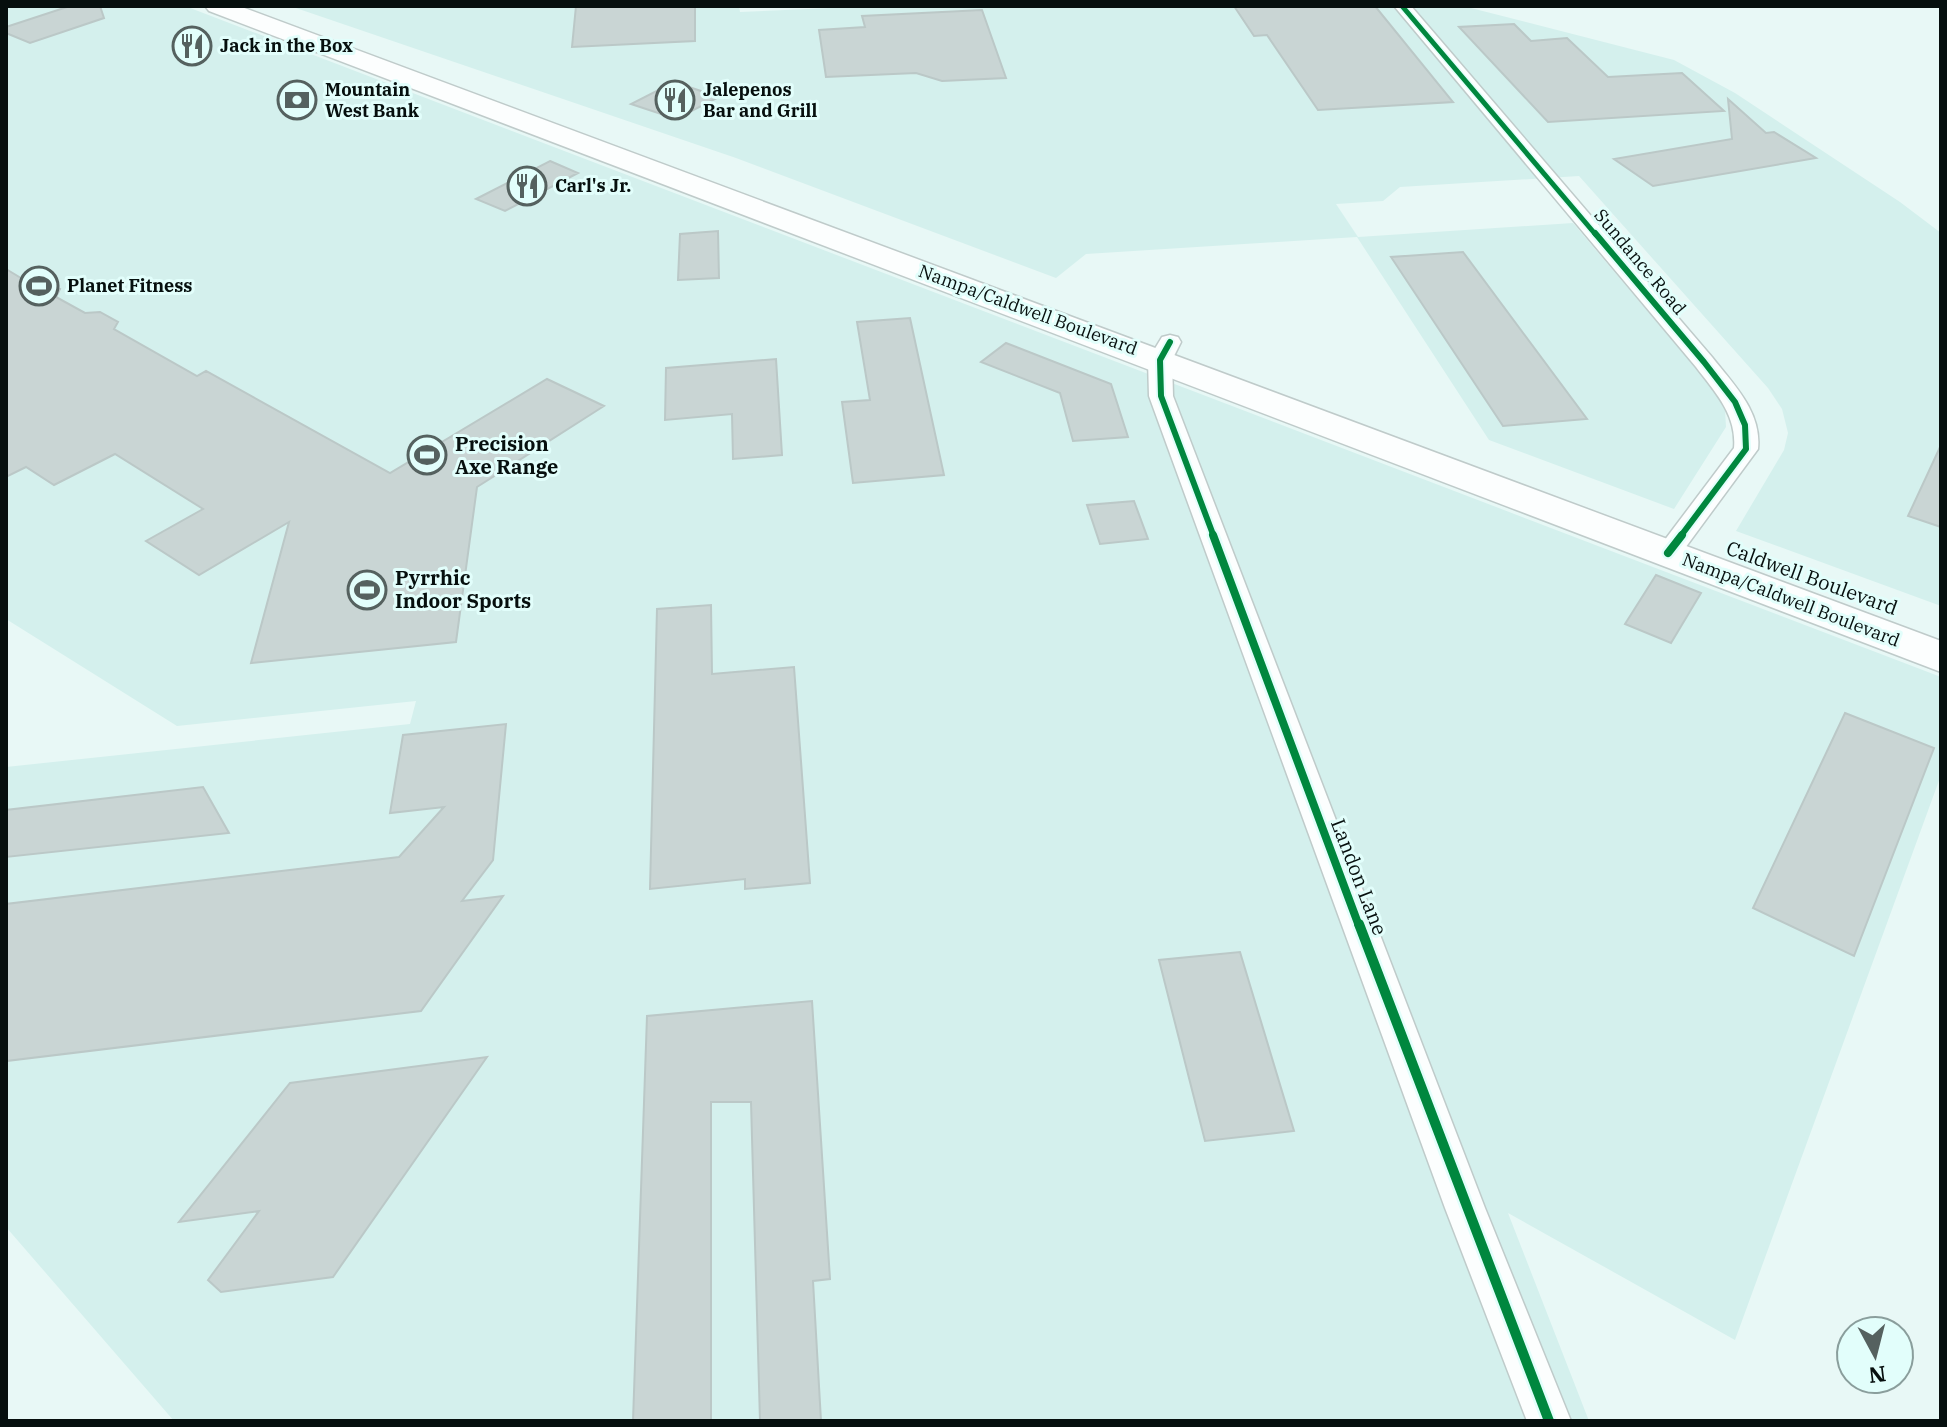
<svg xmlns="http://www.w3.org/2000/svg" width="1947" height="1427" font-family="'IBM Plex Serif',serif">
	<rect width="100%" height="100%" fill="#e8f8f6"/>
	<!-- built -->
	<path fill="#d4f0ed" d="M 6,6 L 185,6 L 1941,677 L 1941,775 L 1735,1340 L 1508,1213 L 1589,1421 L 174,1421 L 6,1227 L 6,767 L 410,724 L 416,701 L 177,726 L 6,619 Z
		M 290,6 L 739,6 L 740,12 L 877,6 L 1463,6 L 1674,60 L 1735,93 L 1900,202 L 1941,233 L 1941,606 L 1736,531 L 1784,450 L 1788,433 L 1782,409 L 1768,388 L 1579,176 L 1400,187 L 1383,201 L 1336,204 L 1358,237 L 1573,223 L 1715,391 L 1725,410 L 1726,427 L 1674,509 L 1489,440 L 1357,237 L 1086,254 L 1056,278 L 736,158 Z"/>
	<!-- building -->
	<path fill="#c9d5d4" stroke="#bbc8c7" stroke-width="2" d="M 70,6 L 100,6 L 104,18 L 30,43 L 6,33 L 6,27 Z
		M 576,6 L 695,6 L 695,41 L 572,47 Z
		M 1234,6 L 1375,6 L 1453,102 L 1318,110 L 1267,35 L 1254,36 Z
		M 982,10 L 1006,78 L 942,81 L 916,73 L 826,77 L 819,30 L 865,27 L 862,16 Z
		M 1514,24 L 1531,41 L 1567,38 L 1608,77 L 1682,73 L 1724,111 L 1548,122 L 1459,27 Z
		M 674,82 L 719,97 L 676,119 L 631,104 Z
		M 1728,99 L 1766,133 L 1774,132 L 1816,158 L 1653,186 L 1614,159 L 1732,139 Z
		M 550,161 L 578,173 L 505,211 L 476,199 Z
		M 718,231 L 719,278 L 678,280 L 680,234 Z
		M 1463,252 L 1587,419 L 1503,426 L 1391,257 Z
		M 6,269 L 21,278 L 36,277 L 60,289 L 56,297 L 85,313 L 100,312 L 118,322 L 114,329 L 197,376 L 206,371 L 390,473 L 547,379 L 604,406 L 477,487 L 456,642 L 251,663 L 289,522 L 199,575 L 146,541 L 203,509 L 115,454 L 54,485 L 26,467 L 6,477 Z
		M 910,318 L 944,475 L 853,483 L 842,402 L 870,400 L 857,322 Z
		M 1006,343 L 1111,384 L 1128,437 L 1073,441 L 1060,393 L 981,362 Z
		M 776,359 L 782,455 L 733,459 L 732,414 L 665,420 L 666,368 Z
		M 1941,445 L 1941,527 L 1908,516 Z
		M 1134,501 L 1148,539 L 1100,544 L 1087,505 Z
		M 1656,575 L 1701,593 L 1671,643 L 1625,624 Z
		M 711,605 L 712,674 L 794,667 L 810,883 L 745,889 L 745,879 L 650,889 L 657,609 Z
		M 1845,713 L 1934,748 L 1854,956 L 1753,908 Z
		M 506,724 L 493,860 L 462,901 L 503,896 L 421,1011 L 6,1061 L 6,904 L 399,857 L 444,807 L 390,813 L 403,735 Z
		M 203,787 L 229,833 L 6,857 L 6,810 Z
		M 1240,952 L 1294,1131 L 1205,1141 L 1159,960 Z
		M 812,1001 L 830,1279 L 813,1281 L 821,1421 L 760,1421 L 751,1102 L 711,1102 L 711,1421 L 633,1421 L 647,1016 Z
		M 487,1057 L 333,1277 L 221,1292 L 208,1280 L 259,1211 L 179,1222 L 290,1083 Z"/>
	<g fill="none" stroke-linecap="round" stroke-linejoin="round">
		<!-- minor casing -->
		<g stroke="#bfcbca" stroke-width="3">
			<path id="minor" d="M 1394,6 L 1411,6 L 1712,357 C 1734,385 1762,412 1758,449 L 1677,559 L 1668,562 L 1659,559 L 1655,553 L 1734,448 C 1737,415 1715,392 1696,367 Z
				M 1170,335 L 1178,337 L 1181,342 L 1172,360 L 1173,396 L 1485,1208 L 1571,1421 L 1527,1421 L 1445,1208 L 1149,396 L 1148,360 L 1162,337 Z"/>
		</g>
		<!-- primary casing -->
		<g stroke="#bfcbca" stroke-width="3">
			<path id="primary" d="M 205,6 L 239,6 L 1941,641 L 1941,672 L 209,11 Z"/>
		</g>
		<!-- minor -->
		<use href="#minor" fill="#fcfefe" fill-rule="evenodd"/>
		<!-- primary -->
		<use href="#primary" fill="#fcfefe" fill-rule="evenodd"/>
		<!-- cycleway-far3 casing -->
		<g stroke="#e2fefb" stroke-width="8">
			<path id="cycleway-far3" d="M 1402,6 L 1596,235"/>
		</g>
		<!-- cycleway-far2 casing -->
		<g stroke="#e2fefb" stroke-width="10">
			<path id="cycleway-far2" d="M 1595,233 L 1704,362 L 1735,402 L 1745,425 L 1746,449 L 1680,537
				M 1170,342 L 1160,360 L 1161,396 L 1214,537"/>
		</g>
		<!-- cycleway-far1 casing -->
		<g stroke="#e2fefb" stroke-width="13">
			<path id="cycleway-far1" d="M 1213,535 L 1359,926
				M 1668,553 L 1682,535"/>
		</g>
		<!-- cycleway casing -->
		<g stroke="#e2fefb" stroke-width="15">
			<path id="cycleway" d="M 1359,924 L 1549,1421"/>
		</g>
		<!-- cycleway-far3 -->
		<use href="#cycleway-far3" stroke="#00873e" stroke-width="5"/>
		<!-- cycleway-far2 -->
		<use href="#cycleway-far2" stroke="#00873e" stroke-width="6"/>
		<!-- cycleway-far1 -->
		<use href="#cycleway-far1" stroke="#00873e" stroke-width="8"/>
		<!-- cycleway -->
		<use href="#cycleway" stroke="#00873e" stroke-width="10"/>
	</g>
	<!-- icons -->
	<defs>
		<g id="restaurant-ring" transform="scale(2)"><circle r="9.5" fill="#e2fefb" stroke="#55615f" stroke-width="1.5"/><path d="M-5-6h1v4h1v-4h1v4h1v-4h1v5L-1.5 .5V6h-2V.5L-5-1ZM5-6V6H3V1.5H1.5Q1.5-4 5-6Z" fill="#55615f"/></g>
		<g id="bank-ring" transform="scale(2)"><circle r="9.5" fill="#e2fefb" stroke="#55615f" stroke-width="1.5"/><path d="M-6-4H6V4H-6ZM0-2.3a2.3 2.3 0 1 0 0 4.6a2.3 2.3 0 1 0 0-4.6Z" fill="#55615f"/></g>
		<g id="stadium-ring" transform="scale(2)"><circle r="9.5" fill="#e2fefb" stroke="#55615f" stroke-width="1.5"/><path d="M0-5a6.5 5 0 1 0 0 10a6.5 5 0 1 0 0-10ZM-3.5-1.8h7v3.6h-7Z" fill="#55615f"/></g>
	</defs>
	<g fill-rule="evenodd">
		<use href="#restaurant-ring" x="192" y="46"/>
		<use href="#bank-ring" x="297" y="100"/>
		<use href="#restaurant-ring" x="675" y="100"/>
		<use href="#restaurant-ring" x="527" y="186"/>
		<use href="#stadium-ring" x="39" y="286"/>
		<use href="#stadium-ring" x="427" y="455"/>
		<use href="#stadium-ring" x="367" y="590"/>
	</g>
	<g text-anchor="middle" stroke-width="6" stroke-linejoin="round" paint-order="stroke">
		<!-- far-poi labels -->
		<g font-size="18" font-weight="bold" fill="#060f0e" stroke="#e2fefb" text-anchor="start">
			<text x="220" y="52">Jack in the Box</text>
			<text x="325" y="96">Mountain<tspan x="325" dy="21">West Bank</tspan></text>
			<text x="703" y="96">Jalepenos<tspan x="703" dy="21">Bar and Grill</tspan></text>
			<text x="555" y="192">Carl's Jr.</text>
			<text x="67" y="292">Planet Fitness</text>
		</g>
		<!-- far-street labels -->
		<g font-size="18" fill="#060f0e" stroke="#e2fefb">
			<text transform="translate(1640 262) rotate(50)" y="6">Sundance Road</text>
			<text transform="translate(1028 310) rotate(20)" y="6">Nampa/Caldwell Boulevard</text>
			<text transform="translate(1791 600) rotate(21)" y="6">Nampa/Caldwell Boulevard</text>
		</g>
		<!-- poi labels -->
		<g font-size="20" font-weight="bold" fill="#060f0e" stroke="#e2fefb" text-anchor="start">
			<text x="455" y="451">Precision<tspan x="455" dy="23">Axe Range</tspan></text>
			<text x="395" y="585">Pyrrhic<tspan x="395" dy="23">Indoor Sports</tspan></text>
		</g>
		<!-- street labels -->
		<g font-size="20" fill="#060f0e" stroke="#e2fefb">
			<text transform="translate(1812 578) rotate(20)" y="7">Caldwell Boulevard</text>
			<text transform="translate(1359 877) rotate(69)" y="7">Landon Lane</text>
		</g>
	</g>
	<!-- border -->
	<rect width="1947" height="1427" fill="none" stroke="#060f0e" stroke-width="16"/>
	<!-- north arrow -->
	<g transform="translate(1875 1355) rotate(173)"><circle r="38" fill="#e2fefb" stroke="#8a9e9c" stroke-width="2"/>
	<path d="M0-6L14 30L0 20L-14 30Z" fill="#55615f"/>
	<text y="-12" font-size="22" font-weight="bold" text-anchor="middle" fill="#060f0e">N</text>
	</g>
</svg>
